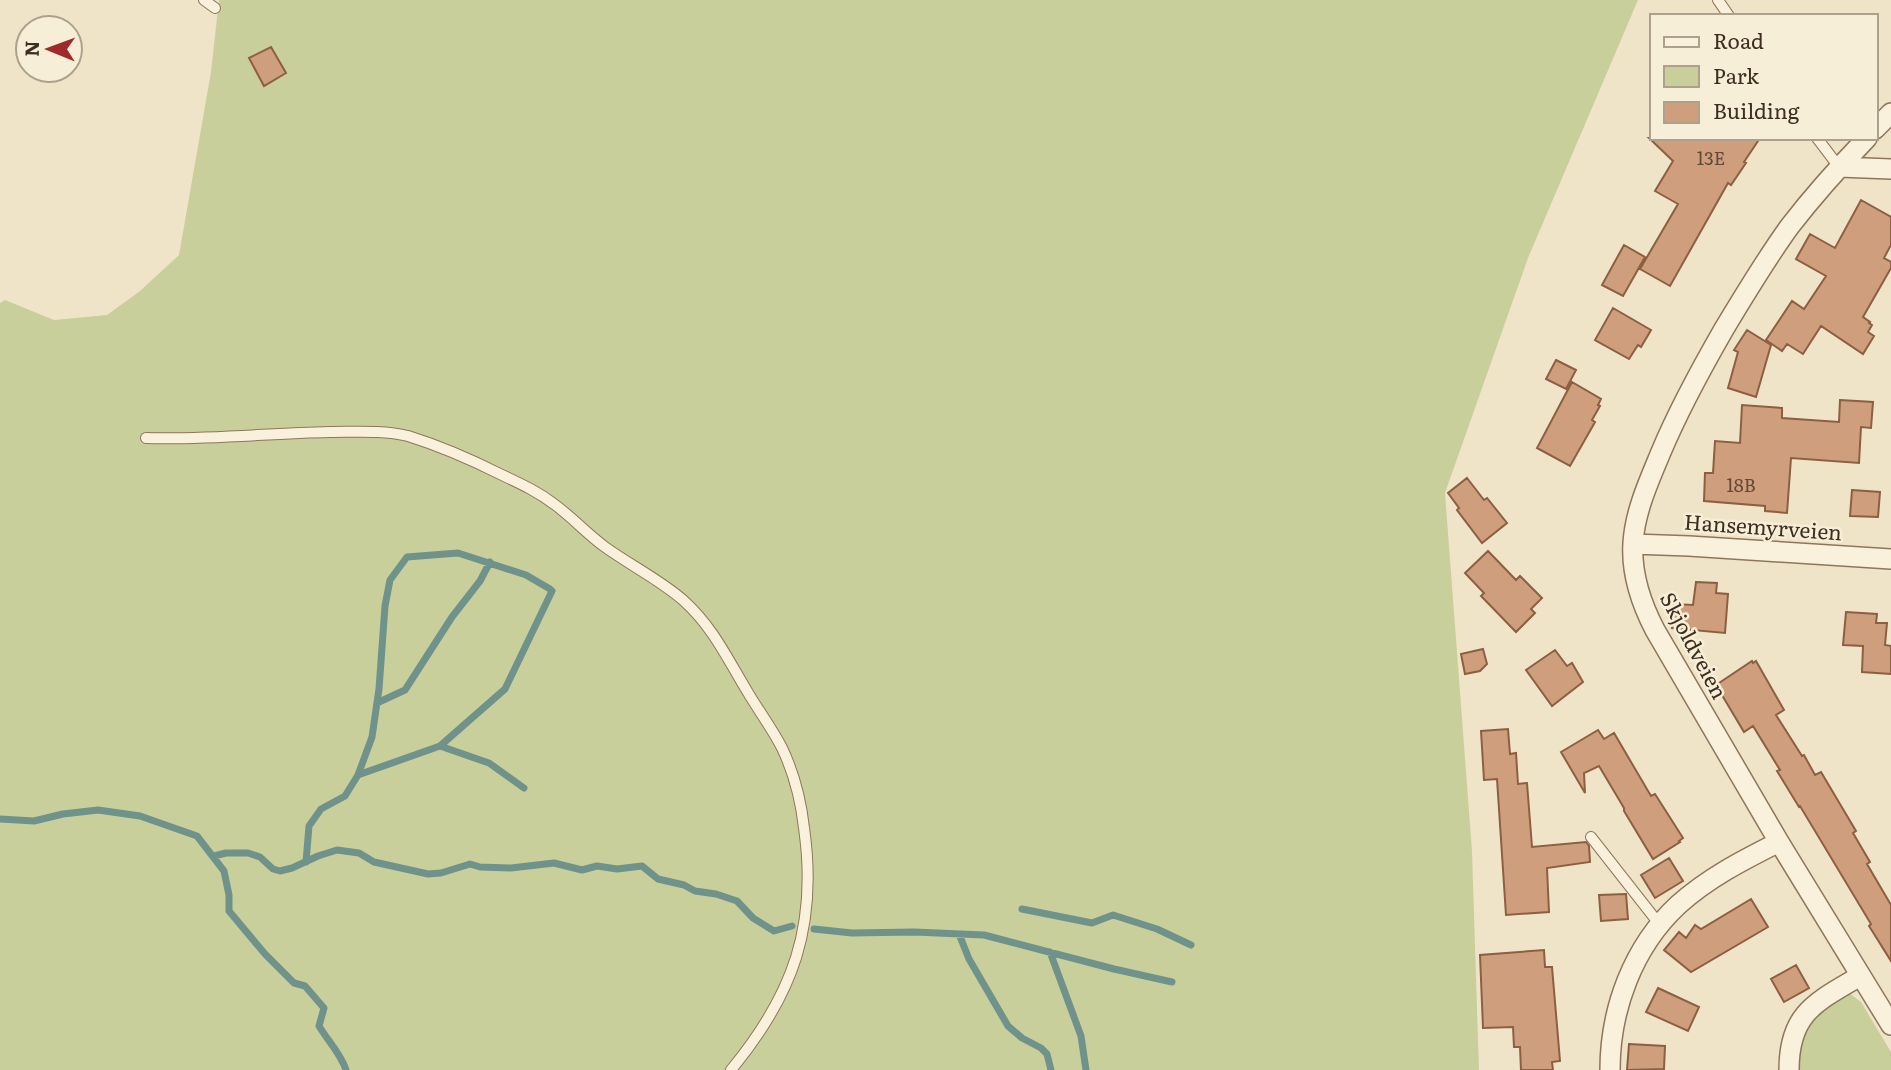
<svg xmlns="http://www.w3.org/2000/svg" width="1891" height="1070" font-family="Literata,serif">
	<rect width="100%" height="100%" fill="#f0e4c8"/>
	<!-- green -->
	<path fill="#c9cf9b" d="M 219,0 L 1638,0 L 1528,258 L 1445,493 L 1472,851 L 1479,1070 L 0,1070 L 0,303 L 5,300 L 54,320 L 107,315 L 140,291 L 179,255 L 211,72 Z
		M 1849,993 L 1861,1002 L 1891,1052 L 1891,1070 L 1799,1070 L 1795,1055 L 1805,1025 L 1825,1003 Z"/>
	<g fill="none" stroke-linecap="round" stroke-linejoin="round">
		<!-- stream -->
		<path stroke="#6f938a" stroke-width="7" d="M 377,703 L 405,690 L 452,617 L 480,581 L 490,562
			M 440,746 L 489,763 L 524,788
			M 358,775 L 440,746 L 505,689 L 552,591
			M 0,819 L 34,821 L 63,814 L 98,810 L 140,816 L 197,836 L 224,871 L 229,895 L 229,911 L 265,954 L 294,983 L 305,986 L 324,1008 L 319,1026 C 328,1041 341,1054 346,1070
			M 214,856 L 226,853 L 248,853 L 260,857 L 273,869 L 280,871 L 292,868 L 318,856 L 337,850 L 359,853 L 374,862 L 428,874 L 441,873 L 470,864 L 480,867 L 511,868 L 554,863 L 582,870 L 597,866 L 617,869 L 642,866 L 658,879 L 684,885 L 695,891 L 716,894 L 737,901 L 753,918 L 774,931 L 792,926
			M 306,862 L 309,826 L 321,809 L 345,796 L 358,775 L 372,737 L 379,689 L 385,606 L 390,580 L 407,557 L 458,553 L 526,575 L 550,589
			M 1022,909 L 1092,923 L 1113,915 L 1157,929 L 1191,945
			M 814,929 L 852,933 L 914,932 L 984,935 L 1114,969 L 1172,982
			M 959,934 L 969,959 L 1008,1026 L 1022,1038 L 1041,1048 L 1047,1054 L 1051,1070
			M 1050,952 L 1081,1036 L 1086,1070"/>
	</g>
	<!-- building -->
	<path fill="#cf9f7d" stroke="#8d5f41" stroke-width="2" d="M 271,47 L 286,73 L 264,86 L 249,58 Z
		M 1649,138 L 1760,138 L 1744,162 L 1746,163 L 1731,185 L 1728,183 L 1670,286 L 1640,269 L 1678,204 L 1655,191 L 1673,161 Z
		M 1861,200 L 1891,217 L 1891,245 L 1884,258 L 1891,262 L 1891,268 L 1863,317 L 1870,322 L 1869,323 L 1872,325 L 1868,332 L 1874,336 L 1863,354 L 1821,326 L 1803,354 L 1787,344 L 1782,351 L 1766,340 L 1792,301 L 1804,309 L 1826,276 L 1796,259 L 1810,234 L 1835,248 Z
		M 1624,245 L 1645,257 L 1623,296 L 1602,285 Z
		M 1613,308 L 1651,330 L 1641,347 L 1638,345 L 1629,359 L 1595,340 Z
		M 1747,330 L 1771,345 L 1756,397 L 1728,388 L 1738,352 L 1734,350 Z
		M 1556,360 L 1576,370 L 1566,389 L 1546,379 Z
		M 1572,382 L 1601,399 L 1598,405 L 1600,406 L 1592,420 L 1595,422 L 1570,466 L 1537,448 Z
		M 1840,400 L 1873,402 L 1871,428 L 1861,427 L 1859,463 L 1791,458 L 1787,513 L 1765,511 L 1765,506 L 1704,501 L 1705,473 L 1713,473 L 1715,441 L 1740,443 L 1742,405 L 1782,408 L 1782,418 L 1839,422 Z
		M 1467,478 L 1484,500 L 1487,498 L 1507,523 L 1482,543 L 1457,510 L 1459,508 L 1448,493 Z
		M 1852,490 L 1880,492 L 1878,517 L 1850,516 Z
		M 1488,551 L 1516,580 L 1520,576 L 1542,598 L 1531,609 L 1535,613 L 1516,632 L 1481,596 L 1484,593 L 1465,573 Z
		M 1696,582 L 1717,583 L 1716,593 L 1728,594 L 1725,633 L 1672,628 L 1674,604 L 1693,605 Z
		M 1846,612 L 1877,614 L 1876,623 L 1887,623 L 1885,645 L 1891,646 L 1891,674 L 1862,672 L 1863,646 L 1843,645 Z
		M 1483,649 L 1487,664 L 1480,671 L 1465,674 L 1461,654 Z
		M 1555,650 L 1567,666 L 1572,663 L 1583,682 L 1552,706 L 1526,670 Z
		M 1752,661 L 1753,663 L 1756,661 L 1784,710 L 1776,715 L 1802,756 L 1804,755 L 1815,775 L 1821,772 L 1856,831 L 1853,833 L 1870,862 L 1867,864 L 1891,905 L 1891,961 L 1869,926 L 1871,924 L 1800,806 L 1799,807 L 1777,771 L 1780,770 L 1753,726 L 1744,732 L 1716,685 Z
		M 1508,729 L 1510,754 L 1516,753 L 1518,784 L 1527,783 L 1532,847 L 1586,842 L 1589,846 L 1590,862 L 1547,868 L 1549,912 L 1506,915 L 1497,779 L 1484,780 L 1481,731 Z
		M 1598,730 L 1604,739 L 1614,733 L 1651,796 L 1655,794 L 1683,838 L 1679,841 L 1680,842 L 1653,859 L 1624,811 L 1624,808 L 1599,766 L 1584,773 L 1585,793 L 1561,752 Z
		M 1669,858 L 1683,881 L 1655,898 L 1641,875 Z
		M 1626,894 L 1628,919 L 1601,921 L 1599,895 Z
		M 1751,899 L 1768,927 L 1691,972 L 1664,950 L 1679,932 L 1686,938 L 1695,925 L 1701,929 Z
		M 1544,950 L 1545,967 L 1552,967 L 1560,1061 L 1552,1062 L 1553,1070 L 1521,1070 L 1520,1047 L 1514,1047 L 1513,1027 L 1483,1028 L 1480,955 Z
		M 1796,965 L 1809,988 L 1784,1002 L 1771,979 Z
		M 1658,988 L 1699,1007 L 1688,1031 L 1646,1012 Z
		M 1629,1044 L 1665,1046 L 1664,1069 L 1627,1070 Z"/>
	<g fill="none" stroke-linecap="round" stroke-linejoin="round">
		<!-- service casing -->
		<g stroke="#8d765c" stroke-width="12">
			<path id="service" d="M 204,0 L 215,8
				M 1718,0 L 1729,16
				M 1817,138 L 1839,167
				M 146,438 C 207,440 269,433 330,432 C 355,432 384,430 408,436 C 440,446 470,459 500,474 C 519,483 537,491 554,504 C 572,517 587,534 605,547 C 630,565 660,580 683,600 C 713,627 727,658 747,691 C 758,710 772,728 782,748 C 794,773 801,801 804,828 C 818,926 793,995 731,1070
				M 1591,837 L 1660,925"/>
		</g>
		<!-- minor casing -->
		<g stroke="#8d765c" stroke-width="22">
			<path id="minor" d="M 1875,129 L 1891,113
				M 1867,138 C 1840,166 1814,195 1790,226 C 1766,259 1745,294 1724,329 C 1701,369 1679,409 1661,452 C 1649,481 1635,511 1633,543 C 1631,573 1641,603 1655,630 L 1779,842 L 1891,1025
				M 1839,167 L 1891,169
				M 1633,544 L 1689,546 L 1891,559
				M 1610,1070 C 1610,1009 1633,947 1678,905 C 1708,878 1743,860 1779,842
				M 1789,1070 C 1789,1013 1816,1002 1860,976"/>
		</g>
		<!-- service -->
		<use href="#service" stroke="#faf1dc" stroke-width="10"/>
		<!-- minor -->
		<use href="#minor" stroke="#faf1dc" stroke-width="19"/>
	</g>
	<g text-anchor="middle" stroke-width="5" stroke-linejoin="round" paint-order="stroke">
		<!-- number labels -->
		<g font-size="18" fill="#624a37">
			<text x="1711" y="165">13E</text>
			<text x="1741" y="492">18B</text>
		</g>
		<!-- street labels -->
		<g font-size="21" fill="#3d2e20" stroke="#f7eed8">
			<text transform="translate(1763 528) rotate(4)" y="7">Hansemyrveien</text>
			<text transform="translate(1693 646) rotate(62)" y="7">Skjoldveien</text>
		</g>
	</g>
	<!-- legend -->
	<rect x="1650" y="14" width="228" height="126" fill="#f7eed8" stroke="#ada18e" stroke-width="2"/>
	<rect x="1664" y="37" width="35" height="10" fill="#faf1dc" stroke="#ada18e" stroke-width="2"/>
	<text x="1713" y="49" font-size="21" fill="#3d2e20">Road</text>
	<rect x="1664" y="66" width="35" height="21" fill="#c9cf9b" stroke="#ada18e" stroke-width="2"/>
	<text x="1713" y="84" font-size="21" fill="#3d2e20">Park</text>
	<rect x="1664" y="102" width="35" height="21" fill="#cf9f7d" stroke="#ada18e" stroke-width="2"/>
	<text x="1713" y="119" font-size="21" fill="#3d2e20">Building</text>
	<!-- north arrow -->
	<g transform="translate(49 49) rotate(271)"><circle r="33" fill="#f7eed8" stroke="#ada18e" stroke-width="2"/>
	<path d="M0-5L12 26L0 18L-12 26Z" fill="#9e2a2b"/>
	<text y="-10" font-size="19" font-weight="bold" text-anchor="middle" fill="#3d2e20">N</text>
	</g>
</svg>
